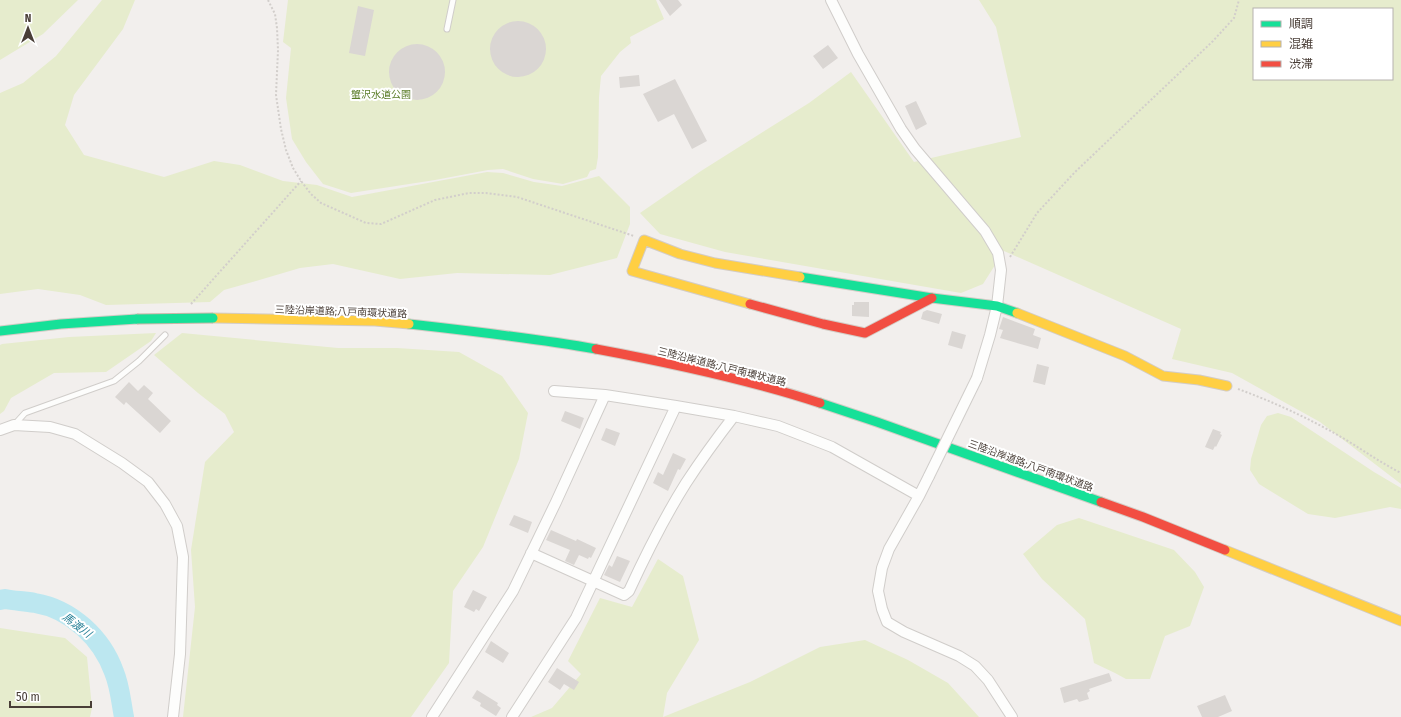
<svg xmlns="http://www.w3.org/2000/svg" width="1401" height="717" font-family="'Fira Sans Condensed','Noto Sans JP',sans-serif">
	<rect width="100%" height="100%" fill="#f2efed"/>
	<!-- green -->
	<path fill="#e6eccd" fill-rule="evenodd" d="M 0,0 L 78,0 L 43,34 L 0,60 Z
		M 102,0 L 135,0 L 123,29 L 74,95 L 65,125 L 84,155 L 164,177 L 214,161 L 240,165 L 283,181 L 317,185 L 352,197 L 487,172 L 503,173 L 534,182 L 562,186 L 599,176 L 630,207 L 630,224 L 617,258 L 550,275 L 457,273 L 400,279 L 333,264 L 300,268 L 256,281 L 224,290 L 210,302 L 106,305 L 80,295 L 38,289 L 0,294 L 0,93 L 23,83 L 56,56 Z
		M 288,0 L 656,0 L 664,19 L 630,37 L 631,43 L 620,52 L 601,76 L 599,97 L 598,157 L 596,169 L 590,171 L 587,177 L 563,184 L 533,179 L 503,169 L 488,170 L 435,180 L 351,193 L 323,184 L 306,162 L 292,139 L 286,98 L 291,48 L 283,42 Z
		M 979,0 L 1401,0 L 1401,484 L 1320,422 L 1232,373 L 1172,359 L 1181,329 L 1004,251 L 983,284 L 961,293 L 725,252 L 660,234 L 640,213 L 701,171 L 809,103 L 851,72 L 914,162 L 1021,137 L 996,27 ZM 1254,9 L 1392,9 L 1392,79 L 1254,79 Z
		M 156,333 L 151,341 L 106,372 L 54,373 L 11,398 L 4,411 L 0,414 L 0,345 L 2,344 L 69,337 Z
		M 182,333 L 338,348 L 397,348 L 459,352 L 502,376 L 528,413 L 519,459 L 483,547 L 453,591 L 449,663 L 411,717 L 183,717 L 195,607 L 191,550 L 205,462 L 234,432 L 225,414 L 198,393 L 154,355 Z
		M 1278,413 L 1291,417 L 1374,472 L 1401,488 L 1401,509 L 1390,507 L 1335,518 L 1308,514 L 1259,484 L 1250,470 L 1251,459 L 1261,425 L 1267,416 Z
		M 1079,518 L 1174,550 L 1195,572 L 1204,587 L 1190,626 L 1165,636 L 1150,679 L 1126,679 L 1115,673 L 1094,663 L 1085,619 L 1042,579 L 1023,554 L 1057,525 Z
		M 658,559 L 683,576 L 699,640 L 667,693 L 663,717 L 750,682 L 820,647 L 865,640 L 908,660 L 948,683 L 979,717 L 531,717 L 552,708 L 581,674 L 568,661 L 600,598 L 632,607 Z
		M 0,628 L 65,638 L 87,657 L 92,708 L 90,717 L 0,717 Z"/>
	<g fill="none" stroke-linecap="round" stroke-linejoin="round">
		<!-- river -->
		<path stroke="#bce7f0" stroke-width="20" d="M 0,600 L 5,599 C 15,601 25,601 35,603 C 71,609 102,638 114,672 C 120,686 121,702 124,717"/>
	</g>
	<!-- building -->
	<path fill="#dad6d3" d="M 659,0 L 678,0 L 682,5 L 670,16 Z
		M 358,6 L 374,10 L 365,56 L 349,53 Z
		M490 49a28 28 0 1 1 56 0a28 28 0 1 1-56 0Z
		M389 72a28 28 0 1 1 56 0a28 28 0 1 1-56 0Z
		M 828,45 L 838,58 L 823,69 L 813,56 Z
		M 639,75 L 640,86 L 620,88 L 619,77 Z
		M 675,79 L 707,141 L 692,149 L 674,114 L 658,122 L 643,94 Z
		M 916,101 L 927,124 L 916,130 L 905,106 Z
		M 854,302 L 869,302 L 869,317 L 852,316 L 852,305 L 854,305 Z
		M 927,310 L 942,314 L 939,324 L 921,319 L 923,312 Z
		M 1003,317 L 1035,329 L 1033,335 L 1041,338 L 1038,349 L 1000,338 L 1003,330 L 999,329 Z
		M 952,331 L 966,335 L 962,349 L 948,345 Z
		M 1037,364 L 1049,367 L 1045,385 L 1033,382 Z
		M 129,382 L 138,391 L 144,385 L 153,393 L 148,399 L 171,421 L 160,433 L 126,402 L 124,405 L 115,397 Z
		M 565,411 L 584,418 L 580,429 L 561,421 Z
		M 606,428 L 620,433 L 615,446 L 601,440 Z
		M 1213,429 L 1221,432 L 1220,434 L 1222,435 L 1216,447 L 1215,446 L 1213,450 L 1205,447 Z
		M 673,453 L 686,459 L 680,470 L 678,469 L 668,491 L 653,483 L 658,472 L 663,475 Z
		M 514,515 L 532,522 L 528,533 L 509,525 Z
		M 551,530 L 576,541 L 577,539 L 596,548 L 591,558 L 589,557 L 588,559 L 579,555 L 574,565 L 565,561 L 570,550 L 546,540 Z
		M 617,556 L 630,561 L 620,582 L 604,575 L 609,565 L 612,567 Z
		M 473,590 L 487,597 L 479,611 L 476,609 L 474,612 L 464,607 Z
		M 491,641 L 509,653 L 503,663 L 485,652 Z
		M 557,668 L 579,682 L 574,690 L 564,684 L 560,690 L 548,682 Z
		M 1109,673 L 1112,681 L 1089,689 L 1090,691 L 1087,693 L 1089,699 L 1079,702 L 1077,699 L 1064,703 L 1060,688 Z
		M 477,690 L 498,703 L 497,705 L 501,708 L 496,716 L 480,706 L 481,703 L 472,698 Z
		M 1225,695 L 1232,711 L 1218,717 L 1202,717 L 1197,706 Z"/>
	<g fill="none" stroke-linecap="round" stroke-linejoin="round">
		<!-- lane casing -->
		<g stroke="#d0cdca" stroke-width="7">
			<path id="lane" d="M 447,29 L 453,0
				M 15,424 L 25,413 L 114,381 L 139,361 L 165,335"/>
		</g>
		<!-- street casing -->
		<g stroke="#d0cdca" stroke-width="12">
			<path id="street" d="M 831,0 L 858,54 L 901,129 L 915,149 L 985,231 L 998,253 L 1001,270 L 997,306 L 990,335 L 977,378
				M 554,391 L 605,395 L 676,406 L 734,416 L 778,426 L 832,447 L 919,496
				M 0,430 L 14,425 L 50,427 L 75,434 L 122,463 L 148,482 L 165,504 L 177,526 L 183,557 L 180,654 L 173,717
				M 929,476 L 919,496 L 889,549 L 882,568 L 878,591 L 882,609 L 887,622 L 904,632 L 959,656 L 975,666 L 988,680 L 1012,717
				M 531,553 L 624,595 L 629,591 C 646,554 664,518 686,483 C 701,460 717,438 734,416
				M 432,717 L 513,591 L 556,502 L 605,395
				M 512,717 L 576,618 L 676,406"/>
		</g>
		<!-- fast casing -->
		<g stroke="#d3ccc5" stroke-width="11">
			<path id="fast" d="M 800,277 L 932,298 L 997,306 L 1017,313
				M 409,324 C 471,331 534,338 596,349
				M 0,331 L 61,324 L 137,319
				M 820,403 L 877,422 L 1101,502"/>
		</g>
		<!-- slow casing -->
		<g stroke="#d3ccc5" stroke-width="11">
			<path id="slow" d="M 750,304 L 632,271 L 644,240 L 680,254 L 715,263 L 800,277
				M 1017,313 L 1125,356 L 1163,376 L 1199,380 L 1227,386
				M 213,318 L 375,321 L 409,324
				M 1225,550 L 1401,621"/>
		</g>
		<!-- jam casing -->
		<g stroke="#d3ccc5" stroke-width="11">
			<path id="jam" d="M 750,304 L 823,324 L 865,333 L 932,298
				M 596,349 C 671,363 747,379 820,403
				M 1101,502 L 1143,517 L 1225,550"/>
		</g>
		<!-- path -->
		<path stroke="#d2cecb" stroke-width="2" stroke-dasharray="2 2" stroke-linecap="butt" d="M 268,0 L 275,14 L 277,28 L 278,50 L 276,95 L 281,129 L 286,150 L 293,168 L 301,181 L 311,194 L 321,203 L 366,223 L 381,224 L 435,200 L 469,193 L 486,193 L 517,197 L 634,236
			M 1010,257 L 1037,213 L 1075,172 L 1213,41 L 1234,18 L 1239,0
			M 191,304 L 301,181
			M 1238,389 C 1274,402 1310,419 1343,438 C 1363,450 1381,463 1401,473"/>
		<!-- lane -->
		<use href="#lane" stroke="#fdfdfc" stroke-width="5"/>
		<!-- street -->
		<use href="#street" stroke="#fdfdfc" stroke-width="10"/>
		<!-- fast -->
		<use href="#fast" stroke="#16e098" stroke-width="9"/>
		<!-- slow -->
		<use href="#slow" stroke="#ffcf43" stroke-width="9"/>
		<!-- jam -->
		<use href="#jam" stroke="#f24e42" stroke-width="9"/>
		<!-- street-bridge casing -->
		<g stroke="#d0cdca" stroke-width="12" stroke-linecap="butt">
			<path id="street-bridge" d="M 929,476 L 977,378"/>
		</g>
		<!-- fast-bridge casing -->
		<g stroke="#cab6a8" stroke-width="11" stroke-linecap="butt">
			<path id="fast-bridge" d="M 137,319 L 213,318"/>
		</g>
		<!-- street-bridge -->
		<use href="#street-bridge" stroke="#fdfdfc" stroke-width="10"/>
		<!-- fast-bridge -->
		<use href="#fast-bridge" stroke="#16e098" stroke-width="9"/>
	</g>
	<g text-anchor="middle" stroke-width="4" stroke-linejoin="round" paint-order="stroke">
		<!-- park labels -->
		<g font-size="10" fill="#5b7d29" stroke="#fff">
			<text x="381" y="98">蟹沢水道公園</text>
		</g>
		<!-- street labels -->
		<g font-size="10" fill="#493e37" stroke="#fff">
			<text transform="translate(341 311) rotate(2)" y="4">三陸沿岸道路;八戸南環状道路</text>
			<text transform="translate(722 366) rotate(14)" y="4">三陸沿岸道路;八戸南環状道路</text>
			<text transform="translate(1031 465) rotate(20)" y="4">三陸沿岸道路;八戸南環状道路</text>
		</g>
		<!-- water labels -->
		<g font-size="11" font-style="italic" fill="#278097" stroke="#fff">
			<text transform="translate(77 625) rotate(37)" y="4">馬渡川</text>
		</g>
	</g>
	<!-- legend -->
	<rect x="1253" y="8" width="140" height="72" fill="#ffffff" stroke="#b6b2af"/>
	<rect x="1261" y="21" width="20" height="6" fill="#16e098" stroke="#b6b2af"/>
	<text x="1289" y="28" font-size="12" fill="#493e37">順調</text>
	<rect x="1261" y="41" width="20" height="6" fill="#ffcf43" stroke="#b6b2af"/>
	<text x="1289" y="48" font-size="12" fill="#493e37">混雑</text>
	<rect x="1261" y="61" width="20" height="6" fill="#f24e42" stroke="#b6b2af"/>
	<text x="1289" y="68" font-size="12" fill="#493e37">渋滞</text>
	<!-- north arrow -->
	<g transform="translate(28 28)" stroke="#ffffff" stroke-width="3" paint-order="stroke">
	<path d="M0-3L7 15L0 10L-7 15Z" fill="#493e37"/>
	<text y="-6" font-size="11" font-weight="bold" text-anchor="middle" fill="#493e37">N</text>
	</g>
	<!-- scale -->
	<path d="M10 701v6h81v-6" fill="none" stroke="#493e37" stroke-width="2"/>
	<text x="16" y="701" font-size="12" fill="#493e37" stroke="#ffffff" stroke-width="3" paint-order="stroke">50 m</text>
</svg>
